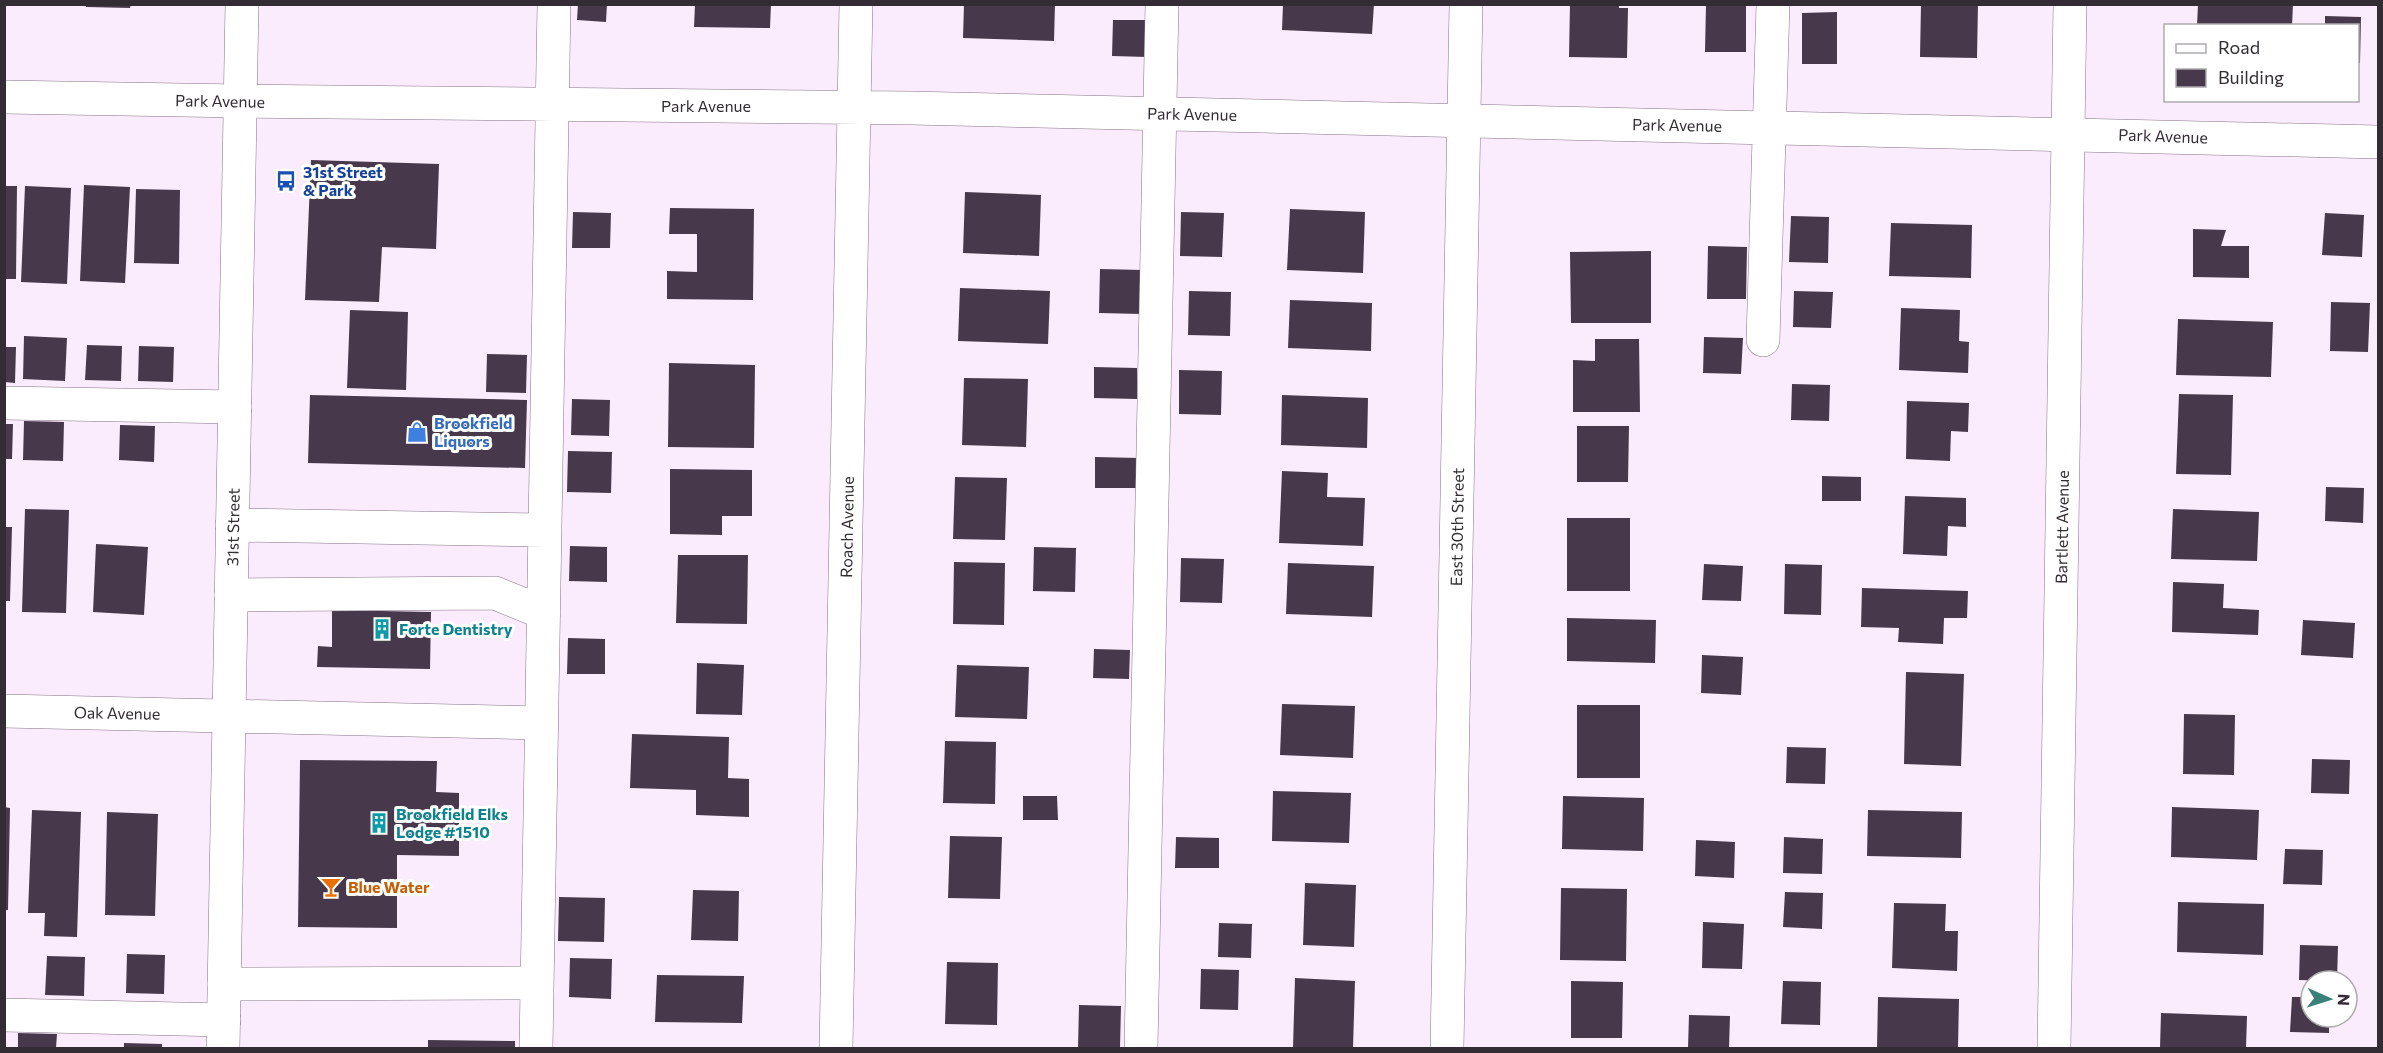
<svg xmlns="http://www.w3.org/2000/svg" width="2383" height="1053" font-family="Commissioner,sans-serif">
	<rect width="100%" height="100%" fill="#fbecfd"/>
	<!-- building -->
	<path fill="#47394b" d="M 86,4 L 131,4 L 130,8 L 86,7 Z
		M 578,4 L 607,4 L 606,22 L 577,20 Z
		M 695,4 L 771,4 L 770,28 L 694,27 Z
		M 964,4 L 1055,4 L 1054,41 L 963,38 Z
		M 1283,4 L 1374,4 L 1372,34 L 1282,30 Z
		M 1570,4 L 1619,4 L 1619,8 L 1628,8 L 1627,58 L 1569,57 Z
		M 1921,4 L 1978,4 L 1977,58 L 1920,57 Z
		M 2198,4 L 2293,4 L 2292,26 L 2197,26 Z
		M 1706,5 L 1746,5 L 1746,52 L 1705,52 Z
		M 1837,12 L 1837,64 L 1802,64 L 1802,13 Z
		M 2325,16 L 2361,17 L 2360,63 L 2358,63 L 2358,26 L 2325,26 Z
		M 1113,20 L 1148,20 L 1147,57 L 1112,56 Z
		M 311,160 L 439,164 L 436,249 L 382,247 L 379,302 L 305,300 Z
		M 84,185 L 130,187 L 125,283 L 80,281 Z
		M 4,186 L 17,186 L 16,279 L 4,279 Z
		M 25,186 L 71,188 L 67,284 L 21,282 Z
		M 136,189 L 180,190 L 179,264 L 134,263 Z
		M 965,192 L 1041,195 L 1039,256 L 963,253 Z
		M 670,208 L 754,209 L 753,300 L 667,299 L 667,271 L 697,272 L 697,234 L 669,234 Z
		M 1290,209 L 1365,212 L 1363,273 L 1287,270 Z
		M 573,212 L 611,213 L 610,248 L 572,248 Z
		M 1181,212 L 1224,213 L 1222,257 L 1180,256 Z
		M 2325,213 L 2364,215 L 2362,257 L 2322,255 Z
		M 1791,216 L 1829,217 L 1828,263 L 1789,262 Z
		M 1891,223 L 1972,225 L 1971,278 L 1889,276 Z
		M 2193,229 L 2226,230 L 2221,246 L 2249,246 L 2249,278 L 2193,277 Z
		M 1708,246 L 1747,247 L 1746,299 L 1707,299 Z
		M 1651,251 L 1651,323 L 1571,323 L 1570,252 Z
		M 1100,269 L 1142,270 L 1141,314 L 1099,313 Z
		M 960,288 L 1050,291 L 1048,344 L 958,341 Z
		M 1189,291 L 1231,292 L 1230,336 L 1188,335 Z
		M 1794,291 L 1833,292 L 1831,328 L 1793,327 Z
		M 1290,300 L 1372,303 L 1371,351 L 1288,348 Z
		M 2331,302 L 2370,303 L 2368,352 L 2330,351 Z
		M 1901,308 L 1960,310 L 1959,341 L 1969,342 L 1968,373 L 1899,370 Z
		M 350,310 L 408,312 L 406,390 L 347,388 Z
		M 2178,319 L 2273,322 L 2271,377 L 2176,375 Z
		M 24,336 L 67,338 L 65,381 L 23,379 Z
		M 1704,337 L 1743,338 L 1741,374 L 1703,373 Z
		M 1595,339 L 1639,339 L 1640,412 L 1573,412 L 1573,360 L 1595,361 Z
		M 87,345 L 122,346 L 121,381 L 85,380 Z
		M 139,346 L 174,347 L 173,382 L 138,381 Z
		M 4,347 L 16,347 L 15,383 L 4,382 Z
		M 487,354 L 527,355 L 526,393 L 486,392 Z
		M 669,363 L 755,365 L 754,448 L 668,447 Z
		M 1094,367 L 1137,368 L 1137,399 L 1094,398 Z
		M 1179,370 L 1222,371 L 1221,415 L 1179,414 Z
		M 964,378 L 1028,379 L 1026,447 L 962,445 Z
		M 1792,384 L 1830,385 L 1829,421 L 1791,420 Z
		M 2179,394 L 2233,395 L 2231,475 L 2176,474 Z
		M 310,395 L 527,400 L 525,468 L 308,463 Z
		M 1282,395 L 1368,398 L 1367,448 L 1281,445 Z
		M 572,399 L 610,400 L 609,436 L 571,435 Z
		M 1907,401 L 1969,403 L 1968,432 L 1951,431 L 1950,461 L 1906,459 Z
		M 24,421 L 64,422 L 63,461 L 23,460 Z
		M 4,424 L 13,424 L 12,459 L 4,459 Z
		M 120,425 L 155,426 L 154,462 L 119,460 Z
		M 1577,426 L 1629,426 L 1628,482 L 1577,482 Z
		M 568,451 L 612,452 L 611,493 L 567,492 Z
		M 1095,457 L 1139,458 L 1138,488 L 1095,488 Z
		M 670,469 L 752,470 L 752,516 L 722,516 L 722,535 L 670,534 Z
		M 1282,471 L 1328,473 L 1327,497 L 1365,498 L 1363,546 L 1279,543 Z
		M 1822,476 L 1861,477 L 1861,501 L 1822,501 Z
		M 955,477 L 1007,478 L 1005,540 L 953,539 Z
		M 2326,487 L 2364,488 L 2363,523 L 2325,521 Z
		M 1905,496 L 1966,498 L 1966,527 L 1948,526 L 1947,556 L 1903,554 Z
		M 25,509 L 69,510 L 66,613 L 22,612 Z
		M 2173,509 L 2259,512 L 2257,561 L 2171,559 Z
		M 1567,518 L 1630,518 L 1630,591 L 1567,591 Z
		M 4,527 L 12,527 L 10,601 L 4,601 Z
		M 96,544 L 148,547 L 144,615 L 93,612 Z
		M 570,546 L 607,547 L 607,582 L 569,581 Z
		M 1034,547 L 1076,548 L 1075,592 L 1033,591 Z
		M 678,555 L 748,555 L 747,624 L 676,623 Z
		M 1181,558 L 1224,559 L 1222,603 L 1180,602 Z
		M 954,562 L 1005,563 L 1004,625 L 953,624 Z
		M 1288,563 L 1374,566 L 1372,617 L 1286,614 Z
		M 1704,564 L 1743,566 L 1741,601 L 1702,600 Z
		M 1785,564 L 1822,565 L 1821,615 L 1784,614 Z
		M 2173,582 L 2224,584 L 2223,608 L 2259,610 L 2258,635 L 2172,632 Z
		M 1862,588 L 1968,591 L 1967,618 L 1944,618 L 1943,644 L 1898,642 L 1899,628 L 1861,627 Z
		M 332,610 L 431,612 L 430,669 L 317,667 L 318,646 L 332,647 Z
		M 1567,618 L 1656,620 L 1655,663 L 1567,661 Z
		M 2303,620 L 2355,623 L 2353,658 L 2301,655 Z
		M 568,638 L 605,639 L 605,674 L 567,674 Z
		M 1094,649 L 1130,650 L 1129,679 L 1093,678 Z
		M 1702,655 L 1743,657 L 1741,695 L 1701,693 Z
		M 697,663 L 744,665 L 742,715 L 696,714 Z
		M 957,665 L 1029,667 L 1027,719 L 955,717 Z
		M 1906,672 L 1964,674 L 1961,766 L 1904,764 Z
		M 1282,704 L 1355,706 L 1353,758 L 1280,755 Z
		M 1577,705 L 1640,705 L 1640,778 L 1577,778 Z
		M 2184,714 L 2235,715 L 2234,775 L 2183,774 Z
		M 632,734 L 729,737 L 728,778 L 749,779 L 749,817 L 696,815 L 696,790 L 630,788 Z
		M 945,741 L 996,742 L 995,804 L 943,803 Z
		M 1787,747 L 1826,748 L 1825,784 L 1786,783 Z
		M 2312,759 L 2350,760 L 2349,794 L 2311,793 Z
		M 300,760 L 437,761 L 436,792 L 459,793 L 459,856 L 397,855 L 397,928 L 298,927 Z
		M 1273,791 L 1351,793 L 1349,843 L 1272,841 Z
		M 1023,796 L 1057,796 L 1058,820 L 1023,820 Z
		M 1563,796 L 1644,798 L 1643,851 L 1562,849 Z
		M 4,807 L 10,808 L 8,910 L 4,910 Z
		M 2172,807 L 2259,810 L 2257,860 L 2171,857 Z
		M 32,810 L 81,812 L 77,937 L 44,936 L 45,913 L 28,913 Z
		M 1868,810 L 1962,812 L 1961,858 L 1867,856 Z
		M 107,812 L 158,814 L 155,916 L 105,915 Z
		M 950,836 L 1002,837 L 1000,899 L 948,898 Z
		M 1176,837 L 1219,838 L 1219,868 L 1175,868 Z
		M 1784,837 L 1823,839 L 1822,874 L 1783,873 Z
		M 1696,840 L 1735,842 L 1734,878 L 1695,876 Z
		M 2285,849 L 2323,850 L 2322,885 L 2283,884 Z
		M 1305,883 L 1356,885 L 1354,947 L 1303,945 Z
		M 1561,888 L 1627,889 L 1626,961 L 1560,960 Z
		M 693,890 L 739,891 L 738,941 L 691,940 Z
		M 1785,892 L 1823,893 L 1822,929 L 1783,927 Z
		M 559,897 L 605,898 L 604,942 L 558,941 Z
		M 2178,902 L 2264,904 L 2263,955 L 2177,952 Z
		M 1894,903 L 1946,904 L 1945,931 L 1958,931 L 1957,971 L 1892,968 Z
		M 1703,922 L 1744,924 L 1742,969 L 1702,968 Z
		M 1219,923 L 1252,924 L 1251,958 L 1218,957 Z
		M 2300,945 L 2338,946 L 2337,981 L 2299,980 Z
		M 127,954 L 165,955 L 164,994 L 126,993 Z
		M 47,956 L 85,957 L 84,996 L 45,995 Z
		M 570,958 L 612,959 L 611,999 L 569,997 Z
		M 947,962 L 998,963 L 997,1025 L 945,1024 Z
		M 1201,969 L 1239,970 L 1238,1010 L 1200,1009 Z
		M 657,975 L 744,976 L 742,1023 L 655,1022 Z
		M 1295,978 L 1355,981 L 1353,1048 L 1293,1048 Z
		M 1571,981 L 1623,982 L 1622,1038 L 1571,1038 Z
		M 1783,981 L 1821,982 L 1820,1025 L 1781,1024 Z
		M 1878,997 L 1959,999 L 1958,1048 L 1877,1048 Z
		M 2292,997 L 2311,997 L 2311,1017 L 2329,1017 L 2329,1033 L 2290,1032 Z
		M 1079,1005 L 1121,1006 L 1120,1048 L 1078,1048 Z
		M 2161,1013 L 2247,1016 L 2246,1048 L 2160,1048 Z
		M 1689,1015 L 1730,1016 L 1729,1048 L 1688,1048 Z
		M 18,1033 L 57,1034 L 56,1048 L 18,1048 Z
		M 428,1040 L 515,1041 L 515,1048 L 428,1048 Z
		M 124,1043 L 162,1044 L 162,1048 L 124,1048 Z"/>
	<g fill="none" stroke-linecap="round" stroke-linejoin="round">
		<!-- minor casing -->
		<g stroke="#857386" stroke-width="34">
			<path id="minor" d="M 4,97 L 240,101 L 911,108 L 2378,142
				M 1763,340 L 1773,4
				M 4,403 L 235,407
				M 232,525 L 545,530
				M 231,595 L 495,593 L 544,613
				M 4,711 L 541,723
				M 224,984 L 537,983
				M 4,1015 L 224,1020
				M 536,1048 L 554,4
				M 836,1048 L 856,4
				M 1141,1048 L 1162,4
				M 1447,1048 L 1466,4
				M 2054,1048 L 2070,4"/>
		</g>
		<!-- major casing -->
		<g stroke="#857386" stroke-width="34">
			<path id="major" d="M 223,1048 L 242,4"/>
		</g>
		<!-- minor -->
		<use href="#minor" stroke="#fff" stroke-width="33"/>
		<!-- major -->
		<use href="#major" stroke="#fff" stroke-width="33"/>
	</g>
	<!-- icons -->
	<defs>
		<g id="bus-bare" transform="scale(1.62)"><path d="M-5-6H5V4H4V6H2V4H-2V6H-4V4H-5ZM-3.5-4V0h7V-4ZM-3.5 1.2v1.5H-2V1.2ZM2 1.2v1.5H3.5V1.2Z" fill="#1a4fb4" stroke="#fff" stroke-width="2.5" paint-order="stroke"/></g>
		<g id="shop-bare" transform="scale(1.62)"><path d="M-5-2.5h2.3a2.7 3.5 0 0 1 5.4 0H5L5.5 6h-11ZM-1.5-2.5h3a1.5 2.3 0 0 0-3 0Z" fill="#3f7fe0" stroke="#fff" stroke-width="2.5" paint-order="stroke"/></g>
		<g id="building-bare" transform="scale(1.62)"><path d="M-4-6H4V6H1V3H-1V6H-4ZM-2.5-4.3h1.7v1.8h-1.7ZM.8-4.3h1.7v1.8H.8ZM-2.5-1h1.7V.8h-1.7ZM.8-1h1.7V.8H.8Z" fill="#0f9aa8" stroke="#fff" stroke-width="2.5" paint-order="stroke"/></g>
		<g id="bar-bare" transform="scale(1.62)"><path d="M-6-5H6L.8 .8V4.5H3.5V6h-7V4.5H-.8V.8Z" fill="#e8710a" stroke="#fff" stroke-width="2.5" paint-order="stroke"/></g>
	</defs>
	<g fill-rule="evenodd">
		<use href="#bus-bare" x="286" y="181"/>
		<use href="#shop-bare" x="417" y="432"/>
		<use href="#building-bare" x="382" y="629"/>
		<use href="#building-bare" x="379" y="823"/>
		<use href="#bar-bare" x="331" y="887"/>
	</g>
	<g text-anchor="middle" stroke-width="6" stroke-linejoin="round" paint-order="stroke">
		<!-- street labels -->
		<g font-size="16" fill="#332c34" stroke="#fff">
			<text transform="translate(220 101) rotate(1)" y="6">Park Avenue</text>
			<text x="706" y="112">Park Avenue</text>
			<text transform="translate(1192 114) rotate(1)" y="6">Park Avenue</text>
			<text transform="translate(1677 125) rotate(1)" y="6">Park Avenue</text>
			<text transform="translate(2163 136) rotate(2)" y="6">Park Avenue</text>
			<text transform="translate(233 527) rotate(-89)" y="6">31st Street</text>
			<text transform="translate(847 527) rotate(-89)" y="6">Roach Avenue</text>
			<text transform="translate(1457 527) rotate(-89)" y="6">East 30th Street</text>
			<text transform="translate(2062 527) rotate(-89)" y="6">Bartlett Avenue</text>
			<text transform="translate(117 713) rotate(1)" y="6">Oak Avenue</text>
		</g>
		<!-- transit labels -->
		<g font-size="16" font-weight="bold" fill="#164399" stroke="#fff" text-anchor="start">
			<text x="303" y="178">31st Street<tspan x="303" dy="18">&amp; Park</tspan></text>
		</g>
		<!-- shop labels -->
		<g font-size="16" font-weight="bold" fill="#366cbe" stroke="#fff" text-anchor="start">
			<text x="434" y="429">Brookfield<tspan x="434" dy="18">Liquors</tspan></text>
		</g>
		<!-- culture labels -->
		<g font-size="16" font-weight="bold" fill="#0d838f" stroke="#fff" text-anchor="start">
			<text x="399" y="635">Forte Dentistry</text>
			<text x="396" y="820">Brookfield Elks<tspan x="396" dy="18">Lodge #1510</tspan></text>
		</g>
		<!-- food labels -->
		<g font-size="16" font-weight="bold" fill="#c56008" stroke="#fff" text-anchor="start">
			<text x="348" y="893">Blue Water</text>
		</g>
	</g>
	<!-- border -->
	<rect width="2383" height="1053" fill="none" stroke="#332c34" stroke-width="12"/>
	<!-- legend -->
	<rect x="2164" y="24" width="195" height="78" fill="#ffffff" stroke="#adabae" stroke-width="1.5"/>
	<rect x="2176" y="44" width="30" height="9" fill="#ffffff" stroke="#adabae" stroke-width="1.5"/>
	<text x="2218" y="54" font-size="18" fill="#332c34">Road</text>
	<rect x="2176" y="69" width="30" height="18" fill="#47394b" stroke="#adabae" stroke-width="1.5"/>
	<text x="2218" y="84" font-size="18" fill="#332c34">Building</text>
	<!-- north arrow -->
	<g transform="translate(2329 999) rotate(93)"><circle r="28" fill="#ffffff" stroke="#adabae" stroke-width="1.5"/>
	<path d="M0-4.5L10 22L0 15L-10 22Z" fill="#3a817a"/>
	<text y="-9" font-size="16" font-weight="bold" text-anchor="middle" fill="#332c34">N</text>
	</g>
</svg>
